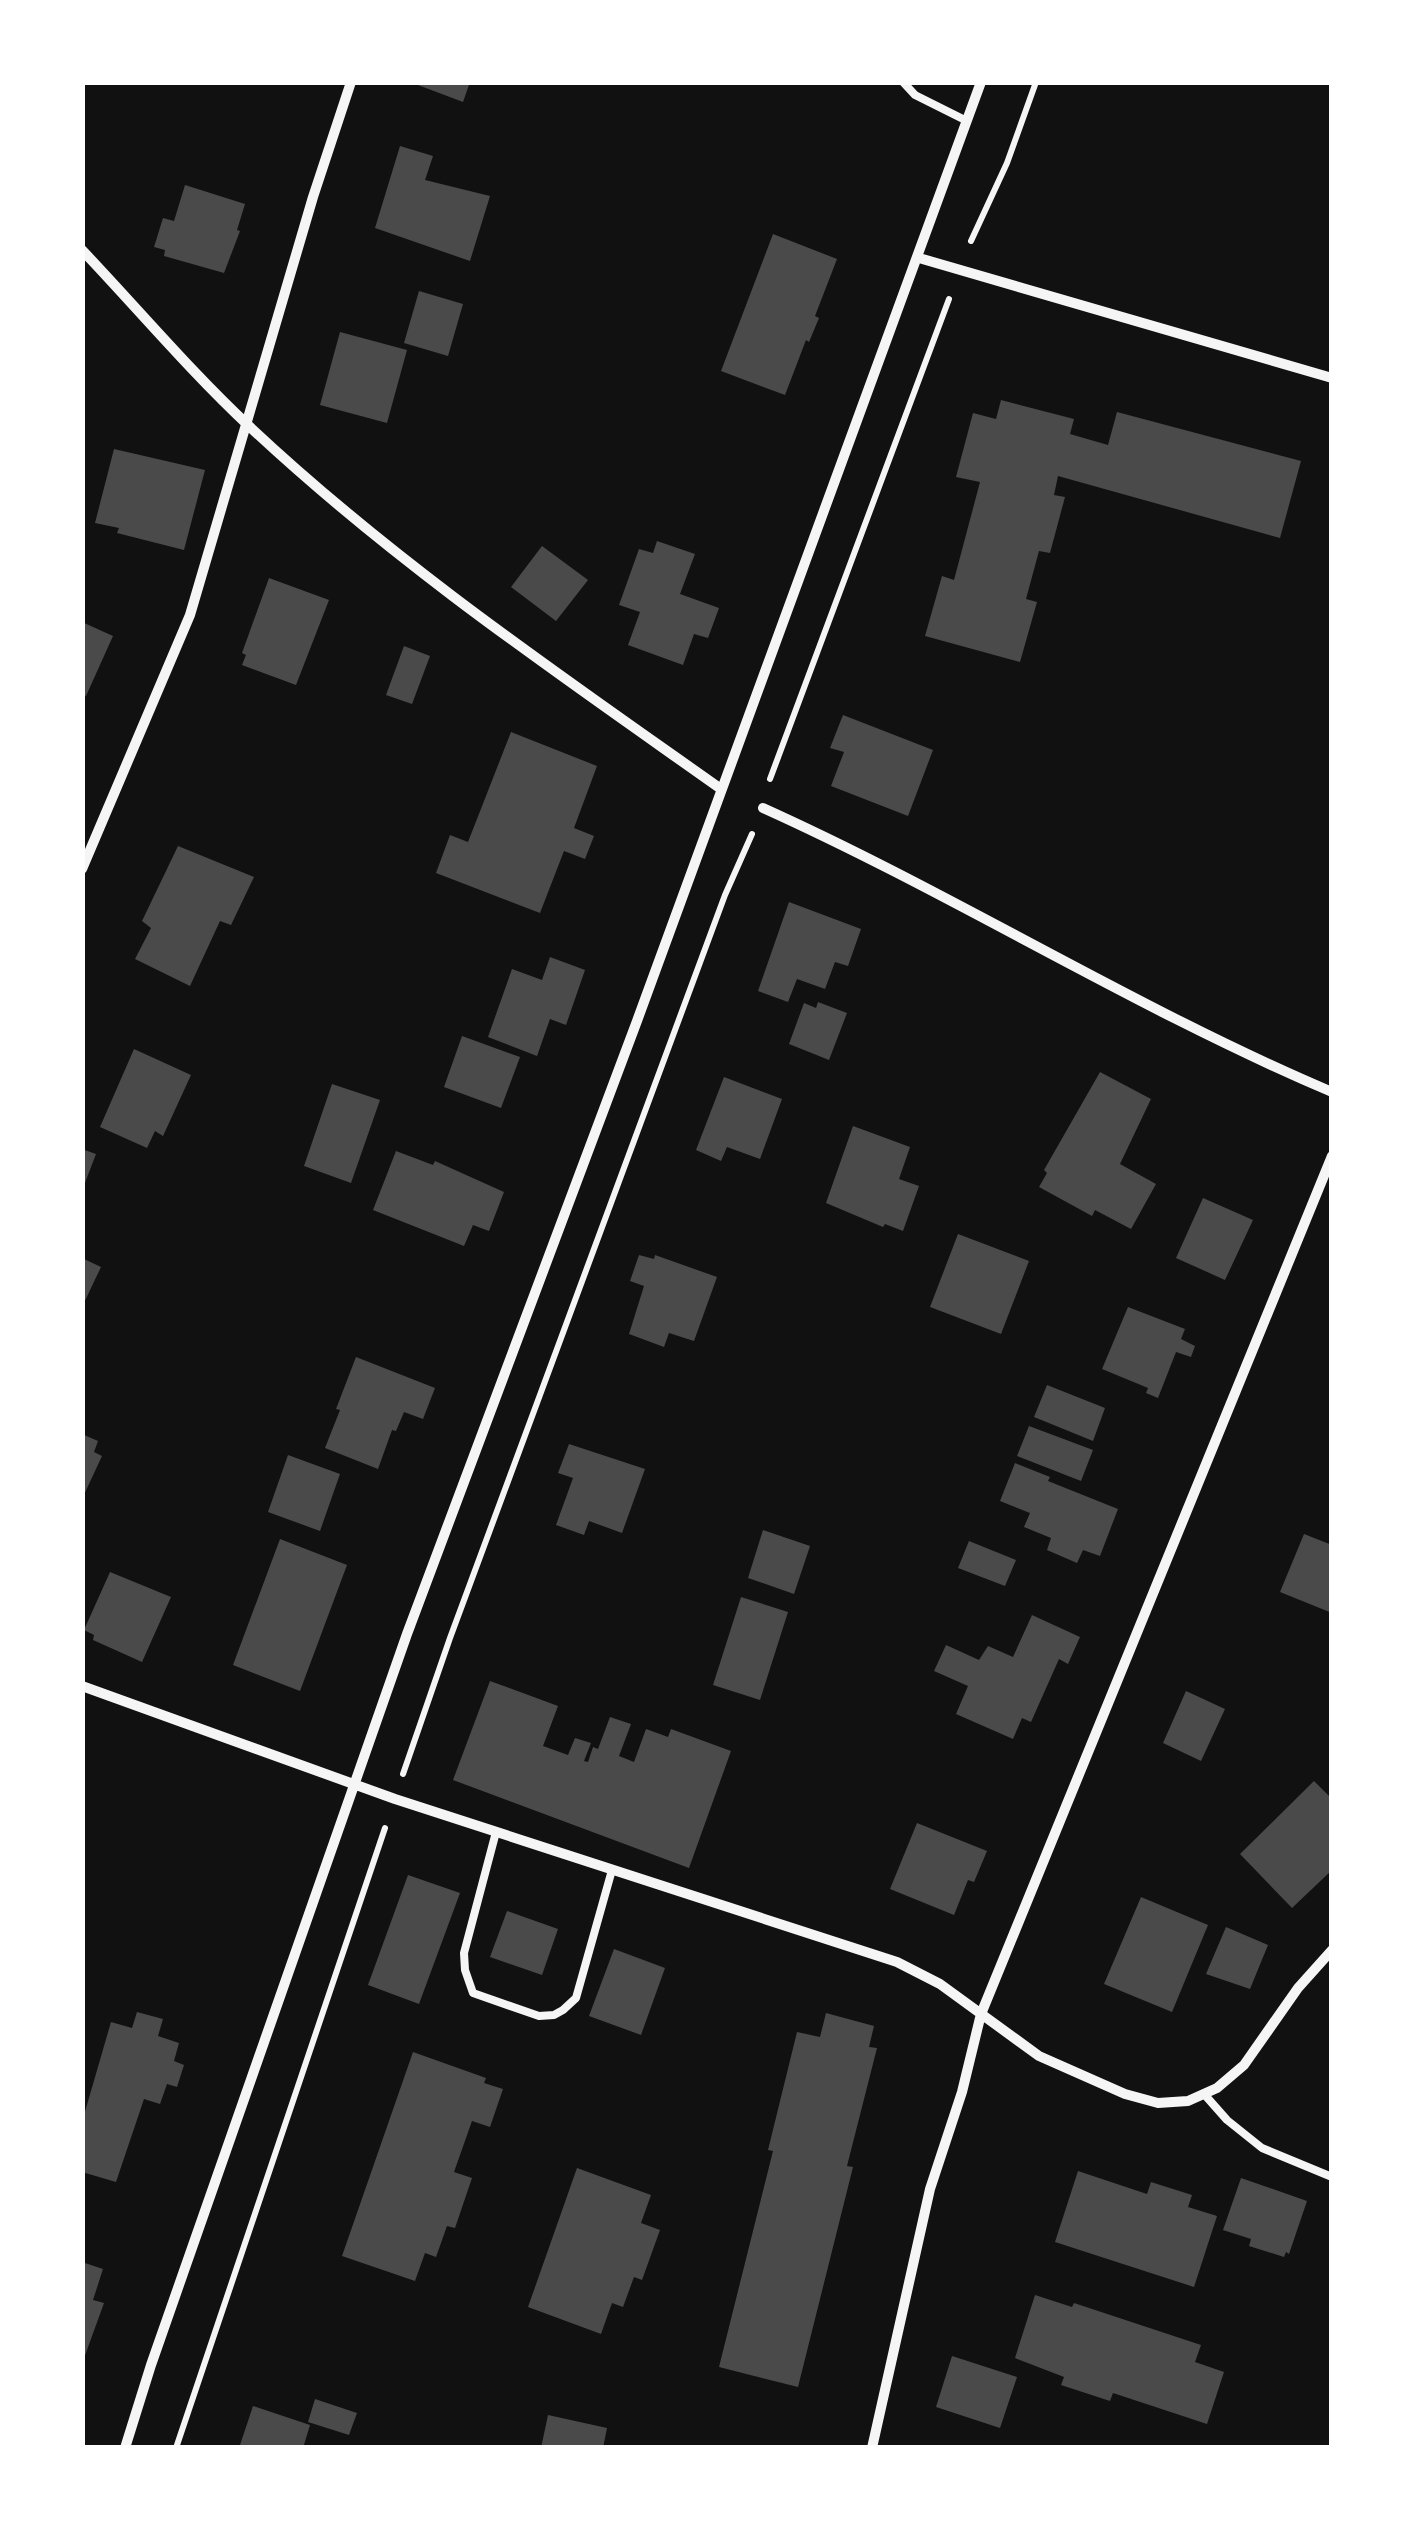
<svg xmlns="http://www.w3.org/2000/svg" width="1414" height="2530" font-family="'PT Sans',sans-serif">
	<rect width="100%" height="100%" fill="#111"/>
	<!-- building -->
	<path fill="#4a4a4a" d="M 410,82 L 470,82 L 463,102 Z
		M 400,146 L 433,156 L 425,180 L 490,196 L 470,261 L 375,228 Z
		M 185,185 L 245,204 L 237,230 L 240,231 L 224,273 L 164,256 L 165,250 L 154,247 L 163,218 L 174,221 Z
		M 773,234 L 837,259 L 815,316 L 819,318 L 809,342 L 806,340 L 785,395 L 721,371 Z
		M 419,291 L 463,304 L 448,356 L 404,343 Z
		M 340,332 L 407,350 L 387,423 L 320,405 Z
		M 1001,400 L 1074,419 L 1070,434 L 1108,445 L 1117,412 L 1301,461 L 1280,538 L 1058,476 L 1054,495 L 1065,497 L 1050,553 L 1039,551 L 1026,599 L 1037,602 L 1020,662 L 925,636 L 942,576 L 954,580 L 980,482 L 956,477 L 973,413 L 996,419 Z
		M 114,449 L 205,470 L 184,550 L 117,533 L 119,528 L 95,523 Z
		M 657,541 L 695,554 L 680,594 L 719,608 L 708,638 L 694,634 L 683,665 L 628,645 L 640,612 L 619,605 L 639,549 L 653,553 Z
		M 542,546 L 588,580 L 556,621 L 511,587 Z
		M 269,578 L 329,600 L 296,685 L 242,665 L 246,655 L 242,653 Z
		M 82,622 L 113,636 L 86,696 L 82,694 Z
		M 404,646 L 430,656 L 412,704 L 386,695 Z
		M 843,715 L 933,750 L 908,816 L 831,786 L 844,752 L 830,748 Z
		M 511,732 L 597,766 L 574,828 L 594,836 L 585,859 L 564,851 L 540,913 L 436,873 L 450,835 L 468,842 Z
		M 178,846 L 254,877 L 231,925 L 220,921 L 190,986 L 135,959 L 151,928 L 142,921 Z
		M 789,902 L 861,929 L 848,966 L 835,962 L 825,989 L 797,979 L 788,1002 L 758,991 Z
		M 550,957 L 585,970 L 566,1025 L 550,1019 L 537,1056 L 488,1037 L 512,969 L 542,980 Z
		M 818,1002 L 847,1013 L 829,1060 L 789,1044 L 804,1003 L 816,1008 Z
		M 462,1036 L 520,1057 L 501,1108 L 444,1087 Z
		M 134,1049 L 191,1075 L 163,1136 L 155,1131 L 147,1148 L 100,1127 Z
		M 1100,1072 L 1151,1099 L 1120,1164 L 1156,1184 L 1131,1229 L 1095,1210 L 1092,1216 L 1039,1187 L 1047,1173 L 1044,1170 Z
		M 724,1077 L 782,1099 L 760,1159 L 727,1147 L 721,1161 L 696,1150 Z
		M 332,1084 L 380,1100 L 351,1183 L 304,1166 Z
		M 853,1126 L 910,1147 L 899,1179 L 919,1186 L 903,1231 L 885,1224 L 883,1227 L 826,1203 Z
		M 82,1149 L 96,1154 L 83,1188 L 82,1187 Z
		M 396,1151 L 433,1165 L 435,1161 L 504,1192 L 489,1231 L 473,1225 L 464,1246 L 373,1210 Z
		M 1203,1198 L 1253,1220 L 1225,1280 L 1176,1258 Z
		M 958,1234 L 1029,1261 L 1001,1334 L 930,1307 Z
		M 639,1255 L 654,1259 L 655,1255 L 717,1277 L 694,1341 L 669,1333 L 664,1347 L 629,1334 L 644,1286 L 630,1281 Z
		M 82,1258 L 101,1267 L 82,1307 Z
		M 1128,1307 L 1185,1329 L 1181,1339 L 1195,1346 L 1191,1357 L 1176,1352 L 1158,1398 L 1146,1393 L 1148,1388 L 1102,1369 Z
		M 356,1357 L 435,1388 L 423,1419 L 404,1412 L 396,1431 L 392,1430 L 378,1469 L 325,1448 L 340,1410 L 336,1409 Z
		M 1047,1385 L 1105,1408 L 1093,1441 L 1034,1417 Z
		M 1029,1426 L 1093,1450 L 1081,1481 L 1017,1456 Z
		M 82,1434 L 98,1441 L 94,1452 L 102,1456 L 82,1499 Z
		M 569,1444 L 645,1469 L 622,1533 L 589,1521 L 584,1535 L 556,1525 L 573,1478 L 558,1473 Z
		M 288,1455 L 340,1474 L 320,1531 L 268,1512 Z
		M 1015,1463 L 1050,1477 L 1048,1481 L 1118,1509 L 1100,1556 L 1083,1550 L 1077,1563 L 1047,1550 L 1051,1538 L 1024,1527 L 1030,1513 L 1000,1501 Z
		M 763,1530 L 810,1546 L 794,1594 L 748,1578 Z
		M 1304,1534 L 1332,1545 L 1332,1613 L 1280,1592 Z
		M 280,1539 L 347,1565 L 300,1691 L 233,1665 Z
		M 969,1541 L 1016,1560 L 1005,1586 L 958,1568 Z
		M 110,1572 L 171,1597 L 142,1662 L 93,1640 L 94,1635 L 84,1630 Z
		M 741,1597 L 788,1612 L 760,1700 L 713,1685 Z
		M 1032,1615 L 1080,1637 L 1068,1664 L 1059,1659 L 1031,1722 L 1022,1718 L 1013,1739 L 956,1714 L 968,1686 L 934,1671 L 946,1645 L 979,1660 L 988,1646 L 1013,1657 Z
		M 490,1681 L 558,1706 L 543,1746 L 568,1755 L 575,1738 L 591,1743 L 584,1761 L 588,1762 L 593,1747 L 598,1749 L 610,1717 L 631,1724 L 619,1756 L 634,1762 L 646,1729 L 668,1737 L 671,1729 L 731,1751 L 689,1868 L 453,1780 Z
		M 1186,1691 L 1225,1709 L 1201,1761 L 1163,1743 Z
		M 1314,1781 L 1332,1799 L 1332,1870 L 1292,1908 L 1240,1854 Z
		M 917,1823 L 987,1851 L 974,1882 L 968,1880 L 954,1915 L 890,1889 Z
		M 408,1875 L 460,1893 L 419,2004 L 368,1985 Z
		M 1141,1897 L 1208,1925 L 1172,2012 L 1104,1984 Z
		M 507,1911 L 558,1929 L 542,1975 L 490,1957 Z
		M 1226,1927 L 1268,1945 L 1250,1989 L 1206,1974 Z
		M 614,1949 L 665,1968 L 641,2035 L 589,2016 Z
		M 137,2012 L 163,2019 L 158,2036 L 179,2043 L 174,2061 L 184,2065 L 177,2087 L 167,2084 L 160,2104 L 144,2099 L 116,2182 L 82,2172 L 82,2122 L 111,2022 L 132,2028 Z
		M 826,2013 L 874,2026 L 869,2047 L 877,2048 L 847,2166 L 853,2167 L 798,2387 L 719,2367 L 773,2151 L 768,2150 L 797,2032 L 820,2037 Z
		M 413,2052 L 486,2078 L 484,2083 L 503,2089 L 490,2127 L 472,2121 L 454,2172 L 472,2178 L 455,2228 L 447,2226 L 436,2257 L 425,2253 L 415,2281 L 342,2256 Z
		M 577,2168 L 651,2195 L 641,2223 L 660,2230 L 642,2280 L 634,2277 L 623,2307 L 612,2303 L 601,2334 L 528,2307 Z
		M 1078,2171 L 1147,2194 L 1151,2182 L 1192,2195 L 1188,2207 L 1217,2216 L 1194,2287 L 1055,2242 Z
		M 1241,2178 L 1307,2201 L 1289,2254 L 1286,2252 L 1284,2257 L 1249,2246 L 1251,2239 L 1223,2230 Z
		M 82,2262 L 103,2269 L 93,2300 L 104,2303 L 83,2361 Z
		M 1035,2295 L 1072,2307 L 1074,2303 L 1201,2345 L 1195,2362 L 1224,2372 L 1207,2424 L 1113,2393 L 1110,2401 L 1061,2385 L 1064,2377 L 1015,2358 Z
		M 952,2356 L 1017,2377 L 1000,2428 L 936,2407 Z
		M 315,2399 L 357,2413 L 349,2435 L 308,2422 Z
		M 253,2406 L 310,2425 L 303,2448 L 239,2448 Z
		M 548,2415 L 607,2428 L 603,2448 L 541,2448 Z"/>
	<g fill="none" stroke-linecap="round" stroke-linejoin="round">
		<!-- path -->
		<path stroke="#f5f5f5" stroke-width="6" d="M 971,241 L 1007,163 L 1036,82
			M 770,779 L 949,299
			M 403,1774 L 450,1638 L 725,895 L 752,834
			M 176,2448 L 385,1828"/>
		<!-- service -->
		<path stroke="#f5f5f5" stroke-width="8" d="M 903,82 L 915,95 L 967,121
			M 496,1832 L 464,1953 L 465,1970 L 473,1993 L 539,2016 L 554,2015 L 563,2010 L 576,1998 L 612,1870
			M 1204,2094 L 1227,2120 L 1262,2148 L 1332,2177"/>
		<!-- minor -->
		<path stroke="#f5f5f5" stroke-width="10" d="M 82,250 C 138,309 191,372 250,427 C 395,563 560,675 721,789
			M 919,258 L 1332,378
			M 763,808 C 956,895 1136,1009 1332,1092
			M 82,869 L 190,615 L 313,197 L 351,82
			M 82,1686 L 395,1799 L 897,1962 L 940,1984 L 1039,2056 L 1125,2094 L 1158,2103 L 1188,2101 L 1217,2088 L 1244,2065 L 1298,1988 L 1332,1950
			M 125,2448 L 151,2365 L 407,1634 L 637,1021 L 981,82
			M 872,2448 L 930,2189 L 962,2092 L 981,2014 L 1332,1156"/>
	</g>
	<!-- border -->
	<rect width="1414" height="2530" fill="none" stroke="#ffffff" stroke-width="170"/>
</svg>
